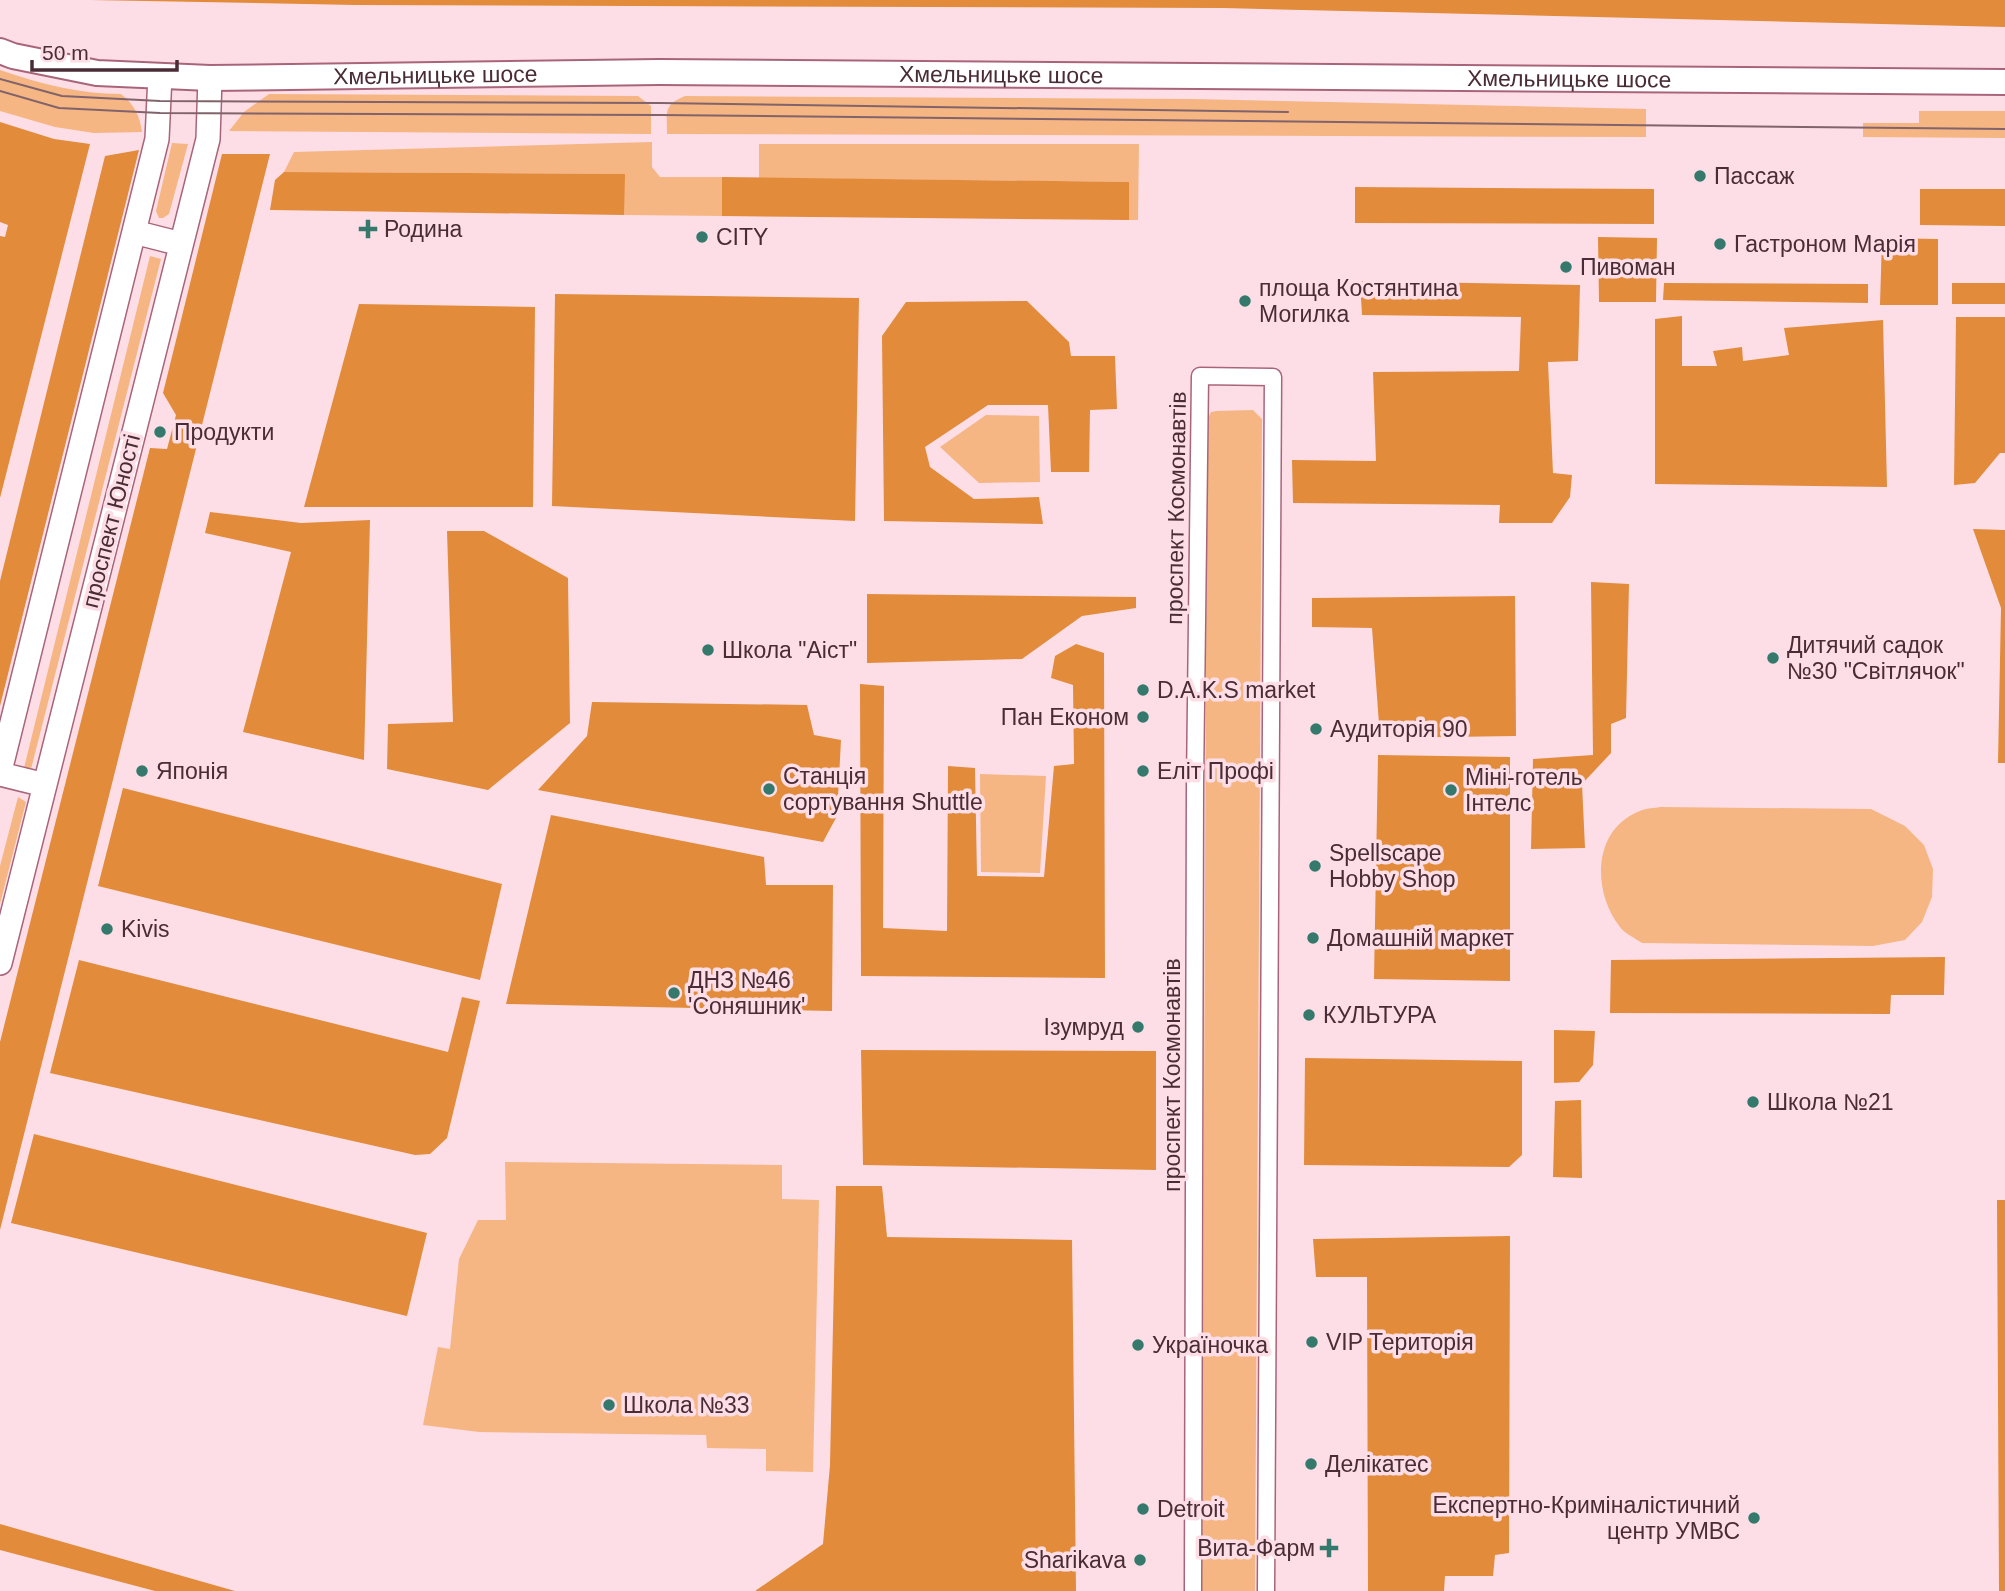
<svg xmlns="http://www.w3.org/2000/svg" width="2005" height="1591" font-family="Helvetica,sans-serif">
	<rect width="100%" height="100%" fill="#fedee6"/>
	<!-- green -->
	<path fill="#f5b683" d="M 0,70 C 41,84 79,94 121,94 C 134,104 140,116 142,132 L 94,133 L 55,127 L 0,111 Z
		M 269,94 L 638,96 L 651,106 L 651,134 L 229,131 L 244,112 Z
		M 685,96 L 1193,99 L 1646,109 L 1646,137 L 667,134 C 667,112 663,105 685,96 Z
		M 1919,111 L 2005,111 L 2005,138 L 1863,137 L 1863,123 L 1919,123 Z
		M 652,142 L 652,167 L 660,177 L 722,177 L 722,216 L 624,215 L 624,174 L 284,172 L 294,152 Z
		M 172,143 L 188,144 L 169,214 L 163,218 L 159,218 L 156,211 Z
		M 759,144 L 1139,144 L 1138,220 L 1129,220 L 1129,182 L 759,178 Z
		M 150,256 L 161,259 L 30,773 L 23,772 Z
		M 1253,410 L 1262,419 L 1255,1591 L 1202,1591 L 1207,420 L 1211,412 L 1216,411 Z
		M 986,415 L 1039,416 L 1040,482 L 979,483 L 940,447 Z
		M 980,774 L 1046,776 L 1040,873 L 981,872 Z
		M 18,797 L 26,802 L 0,904 L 0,866 Z
		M 1661,807 L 1871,809 L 1905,826 L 1924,845 L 1933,869 L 1932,897 L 1922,922 L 1905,940 L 1873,946 L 1642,943 C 1635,938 1625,934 1620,927 C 1592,892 1592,829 1640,811 C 1646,808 1655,808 1661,807 Z
		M 505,1162 L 782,1165 L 782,1199 L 819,1200 L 813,1472 L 766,1471 L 766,1449 L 707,1448 L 706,1435 L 479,1432 L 423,1425 L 438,1347 L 450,1349 L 459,1259 L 478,1220 L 506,1220 Z"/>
	<!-- forest -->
	<path fill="#e28b3b" d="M 90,0 L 2005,0 L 2005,27 L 1223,8 L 356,5 Z
		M 0,122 L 54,139 L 90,144 L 0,498 L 0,236 L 5,237 L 8,225 L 0,222 Z
		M 139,150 L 0,706 L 0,581 L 105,156 Z
		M 222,154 L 270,154 L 0,1230 L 0,1042 L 150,448 L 167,449 L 176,415 L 163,393 Z
		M 284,172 L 625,174 L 624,215 L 270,210 L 275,180 Z
		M 722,177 L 1129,182 L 1129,220 L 722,216 Z
		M 1355,187 L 1654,189 L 1654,224 L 1355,223 Z
		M 1920,189 L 2005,189 L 2005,226 L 1920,225 Z
		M 1598,237 L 1657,238 L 1656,302 L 1599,302 Z
		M 1882,238 L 1938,239 L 1938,305 L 1880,305 Z
		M 1360,281 L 1580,285 L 1578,361 L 1548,362 L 1553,473 L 1572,475 L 1570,497 L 1552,523 L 1499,523 L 1500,505 L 1293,503 L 1292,460 L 1376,461 L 1373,372 L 1519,371 L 1521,317 L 1362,315 Z
		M 1664,283 L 1868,284 L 1868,303 L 1663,300 Z
		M 1952,283 L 2005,283 L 2005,304 L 1952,304 Z
		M 555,294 L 859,298 L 855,521 L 552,506 Z
		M 1027,301 L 1069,342 L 1071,356 L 1115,356 L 1117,409 L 1090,410 L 1089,472 L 1051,472 L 1048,405 L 988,405 L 925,447 L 930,467 L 974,499 L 1039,497 L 1043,524 L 884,521 L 882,336 L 906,302 Z
		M 359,304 L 535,307 L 533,507 L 304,507 Z
		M 1682,316 L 1682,366 L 1717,366 L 1713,351 L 1742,347 L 1743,361 L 1789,355 L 1784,328 L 1883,320 L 1887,487 L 1655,484 L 1655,319 Z
		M 1956,317 L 2005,317 L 2005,453 L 2000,453 L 1975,483 L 1954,485 Z
		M 210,512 L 301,523 L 370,520 L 364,760 L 243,732 L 291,552 L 205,533 Z
		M 1973,529 L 2005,530 L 2005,763 L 1998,763 L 2001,608 Z
		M 447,531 L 484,531 L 568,578 L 570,723 L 488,790 L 387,769 L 388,724 L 453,722 Z
		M 1591,582 L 1629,584 L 1626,718 L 1611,724 L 1611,753 L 1582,784 L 1585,848 L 1531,849 L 1533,759 L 1593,755 Z
		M 867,594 L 1136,597 L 1136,608 L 1082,616 L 1022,659 L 867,663 Z
		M 1515,596 L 1516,736 L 1380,738 L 1372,628 L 1312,627 L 1312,598 Z
		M 1076,644 L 1104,653 L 1105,978 L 861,976 L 860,684 L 884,686 L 883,928 L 947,931 L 948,766 L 975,768 L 977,876 L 1044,877 L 1054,766 L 1074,764 L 1073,685 L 1051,678 L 1055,656 Z
		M 592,702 L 807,705 L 814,735 L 841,740 L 837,816 L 823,842 L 538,790 L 587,736 Z
		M 1378,755 L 1510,757 L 1510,981 L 1374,979 Z
		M 123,788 L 502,884 L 480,980 L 98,886 Z
		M 551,815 L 764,857 L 766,885 L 833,885 L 832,1011 L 506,1004 Z
		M 1945,957 L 1944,995 L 1891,995 L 1890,1014 L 1610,1013 L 1611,960 Z
		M 79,960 L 448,1052 L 462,997 L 480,1001 L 447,1138 L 430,1154 L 415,1155 L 50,1073 Z
		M 1554,1030 L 1595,1031 L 1593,1065 L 1579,1082 L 1554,1083 Z
		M 861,1050 L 1156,1051 L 1156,1170 L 863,1165 Z
		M 1305,1058 L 1522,1061 L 1522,1155 L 1509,1167 L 1304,1165 Z
		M 1581,1100 L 1582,1178 L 1553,1177 L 1555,1101 Z
		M 34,1134 L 427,1233 L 407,1316 L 11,1223 Z
		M 836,1186 L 882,1186 L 887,1237 L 1072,1240 L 1076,1591 L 755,1591 L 823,1544 L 830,1465 Z
		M 1997,1200 L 2005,1200 L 2005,1591 L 1999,1591 Z
		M 1510,1236 L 1509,1553 L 1495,1555 L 1493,1576 L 1445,1576 L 1444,1591 L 1368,1591 L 1367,1277 L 1316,1277 L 1313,1239 Z
		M 0,1524 L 235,1591 L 155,1591 L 0,1550 Z"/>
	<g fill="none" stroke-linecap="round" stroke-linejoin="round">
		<!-- minor casing -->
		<g stroke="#a8657a" stroke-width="19">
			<path id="minor" d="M 1193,1591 L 1195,785 L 1200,376 L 1273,377 L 1266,1591"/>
		</g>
		<!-- secondary casing -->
		<g stroke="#a8657a" stroke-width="26">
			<path id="secondary" d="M 134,232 L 181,244
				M 0,771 L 157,139 L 160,76
				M 0,774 L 45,785
				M 0,963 L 208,139 L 210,78"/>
		</g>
		<!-- primary casing -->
		<g stroke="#a8657a" stroke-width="28">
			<g id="primary">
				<path id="s1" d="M 0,51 L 13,56 L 97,73 L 210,78 L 659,72 L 2005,82"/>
			</g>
		</g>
		<!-- minor -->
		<use href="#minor" stroke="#fff" stroke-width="16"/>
		<!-- secondary -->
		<use href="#secondary" stroke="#fff" stroke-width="23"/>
		<!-- primary -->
		<use href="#primary" stroke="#fff" stroke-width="24"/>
		<!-- tram -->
		<path stroke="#81636b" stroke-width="2" d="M 0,79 L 62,96 L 160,101 L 660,103 L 1288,112
			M 0,91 L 59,108 L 160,113 L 660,115 L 2005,129"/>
	</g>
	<!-- markers -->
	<g fill="#35796d" stroke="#fedee6" stroke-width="2.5">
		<circle cx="1700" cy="176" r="7"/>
		<path d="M364.5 218.5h7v7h7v7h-7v7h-7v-7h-7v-7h7z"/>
		<circle cx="702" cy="237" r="7"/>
		<circle cx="1720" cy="244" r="7"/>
		<circle cx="1566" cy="267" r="7"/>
		<circle cx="1245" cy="301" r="7"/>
		<circle cx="160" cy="432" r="7"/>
		<circle cx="708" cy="650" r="7"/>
		<circle cx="1773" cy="658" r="7"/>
		<circle cx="1143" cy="690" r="7"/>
		<circle cx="1143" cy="717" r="7"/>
		<circle cx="1316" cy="729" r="7"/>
		<circle cx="142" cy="771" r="7"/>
		<circle cx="1143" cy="771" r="7"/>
		<circle cx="769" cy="789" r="7"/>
		<circle cx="1451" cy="790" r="7"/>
		<circle cx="1315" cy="866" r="7"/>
		<circle cx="107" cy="929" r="7"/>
		<circle cx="1313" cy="938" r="7"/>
		<circle cx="674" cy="993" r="7"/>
		<circle cx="1309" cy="1015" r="7"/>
		<circle cx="1138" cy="1027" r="7"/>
		<circle cx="1753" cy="1102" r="7"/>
		<circle cx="1312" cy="1342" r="7"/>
		<circle cx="1138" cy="1345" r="7"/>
		<circle cx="609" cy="1405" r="7"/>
		<circle cx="1311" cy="1464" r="7"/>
		<circle cx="1143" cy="1509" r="7"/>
		<circle cx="1754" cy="1518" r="7"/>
		<path d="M1325.5 1537.5h7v7h7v7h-7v7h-7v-7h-7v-7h7z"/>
		<circle cx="1140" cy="1560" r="7"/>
	</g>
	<g text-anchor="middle" stroke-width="7" stroke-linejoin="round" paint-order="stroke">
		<!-- street labels -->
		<g font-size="23" fill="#492c35" stroke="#fedee6">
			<text dy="8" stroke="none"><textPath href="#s1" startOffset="1004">Хмельницьке шосе</textPath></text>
			<text dy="8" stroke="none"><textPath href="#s1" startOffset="438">Хмельницьке шосе</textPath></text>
			<text dy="8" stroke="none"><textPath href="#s1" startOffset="1572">Хмельницьке шосе</textPath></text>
			<text transform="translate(1176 508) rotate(-89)" y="8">проспект Космонавтів</text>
			<text transform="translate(111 521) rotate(-76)" y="8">проспект Юності</text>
			<text transform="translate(1172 1075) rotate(-90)" y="8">проспект Космонавтів</text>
		</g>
		<!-- poi labels -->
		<g font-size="23" fill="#492c35" stroke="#fedee6" text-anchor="start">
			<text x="1714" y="184">Пассаж</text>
			<text x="384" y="237">Родина</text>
			<text x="716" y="245">CITY</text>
			<text x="1734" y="252">Гастроном Марія</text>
			<text x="1580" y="275">Пивоман</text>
			<text x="1259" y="296">площа Костянтина<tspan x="1259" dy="26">Могилка</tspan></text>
			<text x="174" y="440">Продукти</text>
			<text x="1787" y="653">Дитячий садок<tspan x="1787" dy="26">№30 "Світлячок"</tspan></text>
			<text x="722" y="658">Школа "Аіст"</text>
			<text x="1157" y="698">D.A.K.S market</text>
			<text x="1129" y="725" text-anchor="end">Пан Економ</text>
			<text x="1330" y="737">Аудиторія 90</text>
			<text x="156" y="779">Японія</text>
			<text x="1157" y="779">Еліт Профі</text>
			<text x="783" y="784">Станція<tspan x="783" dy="26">сортування Shuttle</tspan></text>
			<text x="1465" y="785">Міні-готель<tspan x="1465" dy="26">Інтелс</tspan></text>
			<text x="1329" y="861">Spellscape<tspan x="1329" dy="26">Hobby Shop</tspan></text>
			<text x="121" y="937">Kivis</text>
			<text x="1327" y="946">Домашній маркет</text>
			<text x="688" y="988">ДНЗ №46<tspan x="688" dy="26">'Соняшник'</tspan></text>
			<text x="1323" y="1023">КУЛЬТУРА</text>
			<text x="1124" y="1035" text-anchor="end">Ізумруд</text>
			<text x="1767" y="1110">Школа №21</text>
			<text x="1326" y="1350">VIP Територія</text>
			<text x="1152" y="1353">Україночка</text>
			<text x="623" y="1413">Школа №33</text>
			<text x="1325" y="1472">Делікатес</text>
			<text x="1740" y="1513" text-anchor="end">Експертно-Криміналістичний<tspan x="1740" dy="26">центр УМВС</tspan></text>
			<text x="1157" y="1517">Detroit</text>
			<text x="1315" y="1556" text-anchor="end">Вита-Фарм</text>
			<text x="1126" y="1568" text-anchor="end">Sharikava</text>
		</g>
	</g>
	<!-- scale -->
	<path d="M32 60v10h145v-10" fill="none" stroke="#492c35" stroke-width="3.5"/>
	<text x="42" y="60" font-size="21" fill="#492c35" stroke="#fedee6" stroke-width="5" paint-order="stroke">50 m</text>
</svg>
